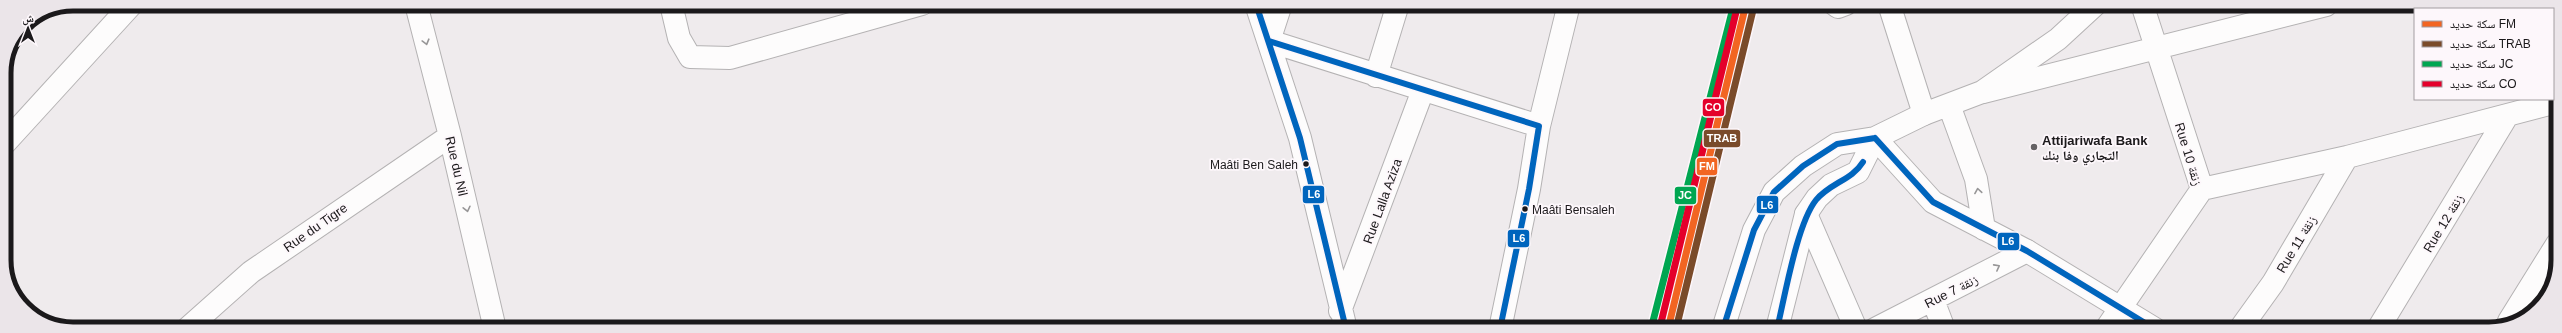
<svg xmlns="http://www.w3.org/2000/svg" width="2562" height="333" font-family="Helvetica,'Noto Naskh Arabic',sans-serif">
	<rect width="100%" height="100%" fill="#efebed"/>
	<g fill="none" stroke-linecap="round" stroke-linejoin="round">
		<!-- street casing -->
		<g stroke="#b4b2b3" stroke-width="24">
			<path id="street" d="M 416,4 L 450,136 L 495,329
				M 671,4 L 679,38 L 690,57 L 730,58 L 922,4
				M 1256,4 L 1300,138 L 1346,329
				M 1834,4 L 1838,7 L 1846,4
				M 1889,4 L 1924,114
				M 2142,4 L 2202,189
				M 1269,41 L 1539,126
				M 1269,41 L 1281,4
				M 1376,76 L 1398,4
				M 1983,92 L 2326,5
				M 5,143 L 132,4
				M 2202,189 L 2347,157 L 2557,102
				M 1806,214 L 1856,329
				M 1933,300 L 1944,329
				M 1340,311 L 1423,90
				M 2509,321 L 2557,244
				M 188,328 L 251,272 L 450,136
				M 1500,329 L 1529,189 L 1539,126 L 1569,4
				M 1875,329 L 2027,251
				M 2106,329 L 2202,189
				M 2240,329 L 2273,283 L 2347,157
				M 2378,329 L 2507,116"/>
		</g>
		<!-- secondary casing -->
		<g stroke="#b4b2b3" stroke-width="24">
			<path id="secondary" d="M 1949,105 L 1976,179 L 1984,229
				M 1875,138 L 1933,202 L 2027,251 L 2155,329
				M 1723,329 L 1754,230 L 1774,192 L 1803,166 L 1837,144 L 1875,138 L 1924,114 L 1982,92 L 2058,39 L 2096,4
				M 1777,329 L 1806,214 L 1817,198 L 1831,185 L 1858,172 L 1875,138"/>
		</g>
		<!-- street -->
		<use href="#street" stroke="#fdfcfc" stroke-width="22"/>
		<!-- secondary -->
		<use href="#secondary" stroke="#fdfcfc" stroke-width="22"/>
		<!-- bus-1 casing -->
		<g stroke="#fdf7fb" stroke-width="9">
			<path id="bus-1" d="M 1256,4 L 1300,138 L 1346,329
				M 1269,41 L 1539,126 L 1529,189 L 1500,329
				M 1875,138 L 1933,202 L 2027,251 L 2155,329
				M 1723,329 L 1754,230 L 1774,192 L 1803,166 L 1837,144 L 1875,138
				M 1777,329 C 1785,296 1797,224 1816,200 C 1830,183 1852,180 1863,162"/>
		</g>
		<!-- bus-1 -->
		<use href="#bus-1" stroke="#0065bd" stroke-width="6"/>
		<!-- rail-1 casing -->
		<g stroke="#fdf7fb" stroke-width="10">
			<path id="rail-1" d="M 1668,329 L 1746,4"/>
		</g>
		<!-- rail-2 casing -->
		<g stroke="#fdf7fb" stroke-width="10">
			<path id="rail-2" d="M 1676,329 L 1754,6"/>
		</g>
		<!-- rail-3 casing -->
		<g stroke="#fdf7fb" stroke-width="10">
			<path id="rail-3" d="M 1651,329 L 1734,4"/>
		</g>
		<!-- rail-4 casing -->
		<g stroke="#fdf7fb" stroke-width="10">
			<path id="rail-4" d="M 1660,327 L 1738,4"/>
		</g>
		<!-- rail-1 -->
		<use href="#rail-1" stroke="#f26522" stroke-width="7"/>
		<!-- rail-2 -->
		<use href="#rail-2" stroke="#7a4b2a" stroke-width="7"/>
		<!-- rail-3 -->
		<use href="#rail-3" stroke="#00a651" stroke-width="7"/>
		<!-- rail-4 -->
		<use href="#rail-4" stroke="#e4002b" stroke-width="7"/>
	</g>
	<!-- one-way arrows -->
	<defs><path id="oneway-chevron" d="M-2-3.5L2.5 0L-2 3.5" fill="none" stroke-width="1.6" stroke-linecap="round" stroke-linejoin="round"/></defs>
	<g stroke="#979697">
		<use href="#oneway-chevron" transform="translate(426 42) rotate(75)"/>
		<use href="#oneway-chevron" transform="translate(1978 191) rotate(-99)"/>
		<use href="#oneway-chevron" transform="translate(467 209) rotate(77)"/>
		<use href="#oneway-chevron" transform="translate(1997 267) rotate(-28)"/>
	</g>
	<!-- markers -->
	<circle fill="#656264" stroke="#fdf7fb" stroke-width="1.5" cx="2034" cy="147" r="4"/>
	<g fill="#1b191b" stroke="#fdf7fb" stroke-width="1.5">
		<circle cx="1306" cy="164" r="3.5"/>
		<circle cx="1525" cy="209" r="3.5"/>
	</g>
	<g text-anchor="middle" stroke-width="3.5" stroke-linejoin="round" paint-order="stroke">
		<!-- bus labels -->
		<g font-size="12" fill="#1b191b" stroke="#fdf7fb" text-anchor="end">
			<text x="1298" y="169">Maâti Ben Saleh</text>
			<text x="1532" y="214" text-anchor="start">Maâti Bensaleh</text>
		</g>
		<!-- poi labels -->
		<g font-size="13" font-weight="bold" fill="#1b191b" stroke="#fdf7fb" text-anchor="start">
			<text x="2042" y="145">Attijariwafa Bank<tspan x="2042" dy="15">التجاري وفا بنك</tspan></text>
		</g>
		<!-- street labels -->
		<g font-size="13" fill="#1b191b" stroke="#fdf7fb">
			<text transform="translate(2189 154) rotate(73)" y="5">Rue 10 زنقة</text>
			<text transform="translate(457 166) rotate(77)" y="5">Rue du Nil</text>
			<text transform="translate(1382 201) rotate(-70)" y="5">Rue Lalla Aziza</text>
			<text transform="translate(2443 223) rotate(-59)" y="5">Rue 12 زنقة</text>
			<text transform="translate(315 227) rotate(-35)" y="5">Rue du Tigre</text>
			<text transform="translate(2296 244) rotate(-59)" y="5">Rue 11 زنقة</text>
			<text transform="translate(1951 291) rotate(-27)" y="5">Rue 7 زنقة</text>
		</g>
	</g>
	<!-- crop -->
	<path d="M0 0H2562V333H0ZM73 11H2489A62 62 0 0 1 2551 73V260A62 62 0 0 1 2489 322H73A62 62 0 0 1 11 260V73A62 62 0 0 1 73 11Z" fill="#ebe5e9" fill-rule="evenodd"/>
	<path fill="none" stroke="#1b191b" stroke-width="5" d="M73 11H2489A62 62 0 0 1 2551 73V260A62 62 0 0 1 2489 322H73A62 62 0 0 1 11 260V73A62 62 0 0 1 73 11Z"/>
	<g stroke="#fdf7fb" stroke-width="1.5">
		<rect x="1702" y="98" width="23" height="19" rx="4" fill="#e4002b"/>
		<rect x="1703" y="129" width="38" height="19" rx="4" fill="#7a4b2a"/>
		<rect x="1696" y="157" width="22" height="19" rx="4" fill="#f26522"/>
		<rect x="1302" y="185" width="23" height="19" rx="4" fill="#0065bd"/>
		<rect x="1674" y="186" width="23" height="19" rx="4" fill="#00a651"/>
		<rect x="1756" y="195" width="23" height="19" rx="4" fill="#0065bd"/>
		<rect x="1507" y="229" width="23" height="19" rx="4" fill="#0065bd"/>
		<rect x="1997" y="232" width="23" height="19" rx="4" fill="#0065bd"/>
	</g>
	<g font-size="11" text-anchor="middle" font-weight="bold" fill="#fff">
		<text x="1713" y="111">CO</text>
		<text x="1722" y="142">TRAB</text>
		<text x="1707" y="170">FM</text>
		<text x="1314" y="198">L6</text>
		<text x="1685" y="199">JC</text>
		<text x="1767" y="209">L6</text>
		<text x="1519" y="242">L6</text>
		<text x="2008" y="245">L6</text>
	</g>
	<!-- legend -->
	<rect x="2414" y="8" width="140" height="92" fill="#fdf7fb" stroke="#a39ea1"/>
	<rect x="2422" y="21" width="20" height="6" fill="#f26522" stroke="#a39ea1"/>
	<text x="2450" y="28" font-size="12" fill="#1b191b">سكة حديد FM</text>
	<rect x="2422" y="41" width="20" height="6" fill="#7a4b2a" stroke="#a39ea1"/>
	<text x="2450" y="48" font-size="12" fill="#1b191b">سكة حديد TRAB</text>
	<rect x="2422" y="61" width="20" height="6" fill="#00a651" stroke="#a39ea1"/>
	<text x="2450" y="68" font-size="12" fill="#1b191b">سكة حديد JC</text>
	<rect x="2422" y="81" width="20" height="6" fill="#e4002b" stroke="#a39ea1"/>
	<text x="2450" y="88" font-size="12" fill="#1b191b">سكة حديد CO</text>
	<!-- north arrow -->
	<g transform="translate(28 28)" stroke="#fdf7fb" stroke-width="3" paint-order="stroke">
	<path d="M0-3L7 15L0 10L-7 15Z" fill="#1b191b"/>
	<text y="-6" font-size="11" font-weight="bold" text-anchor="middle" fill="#1b191b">ش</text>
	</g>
</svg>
